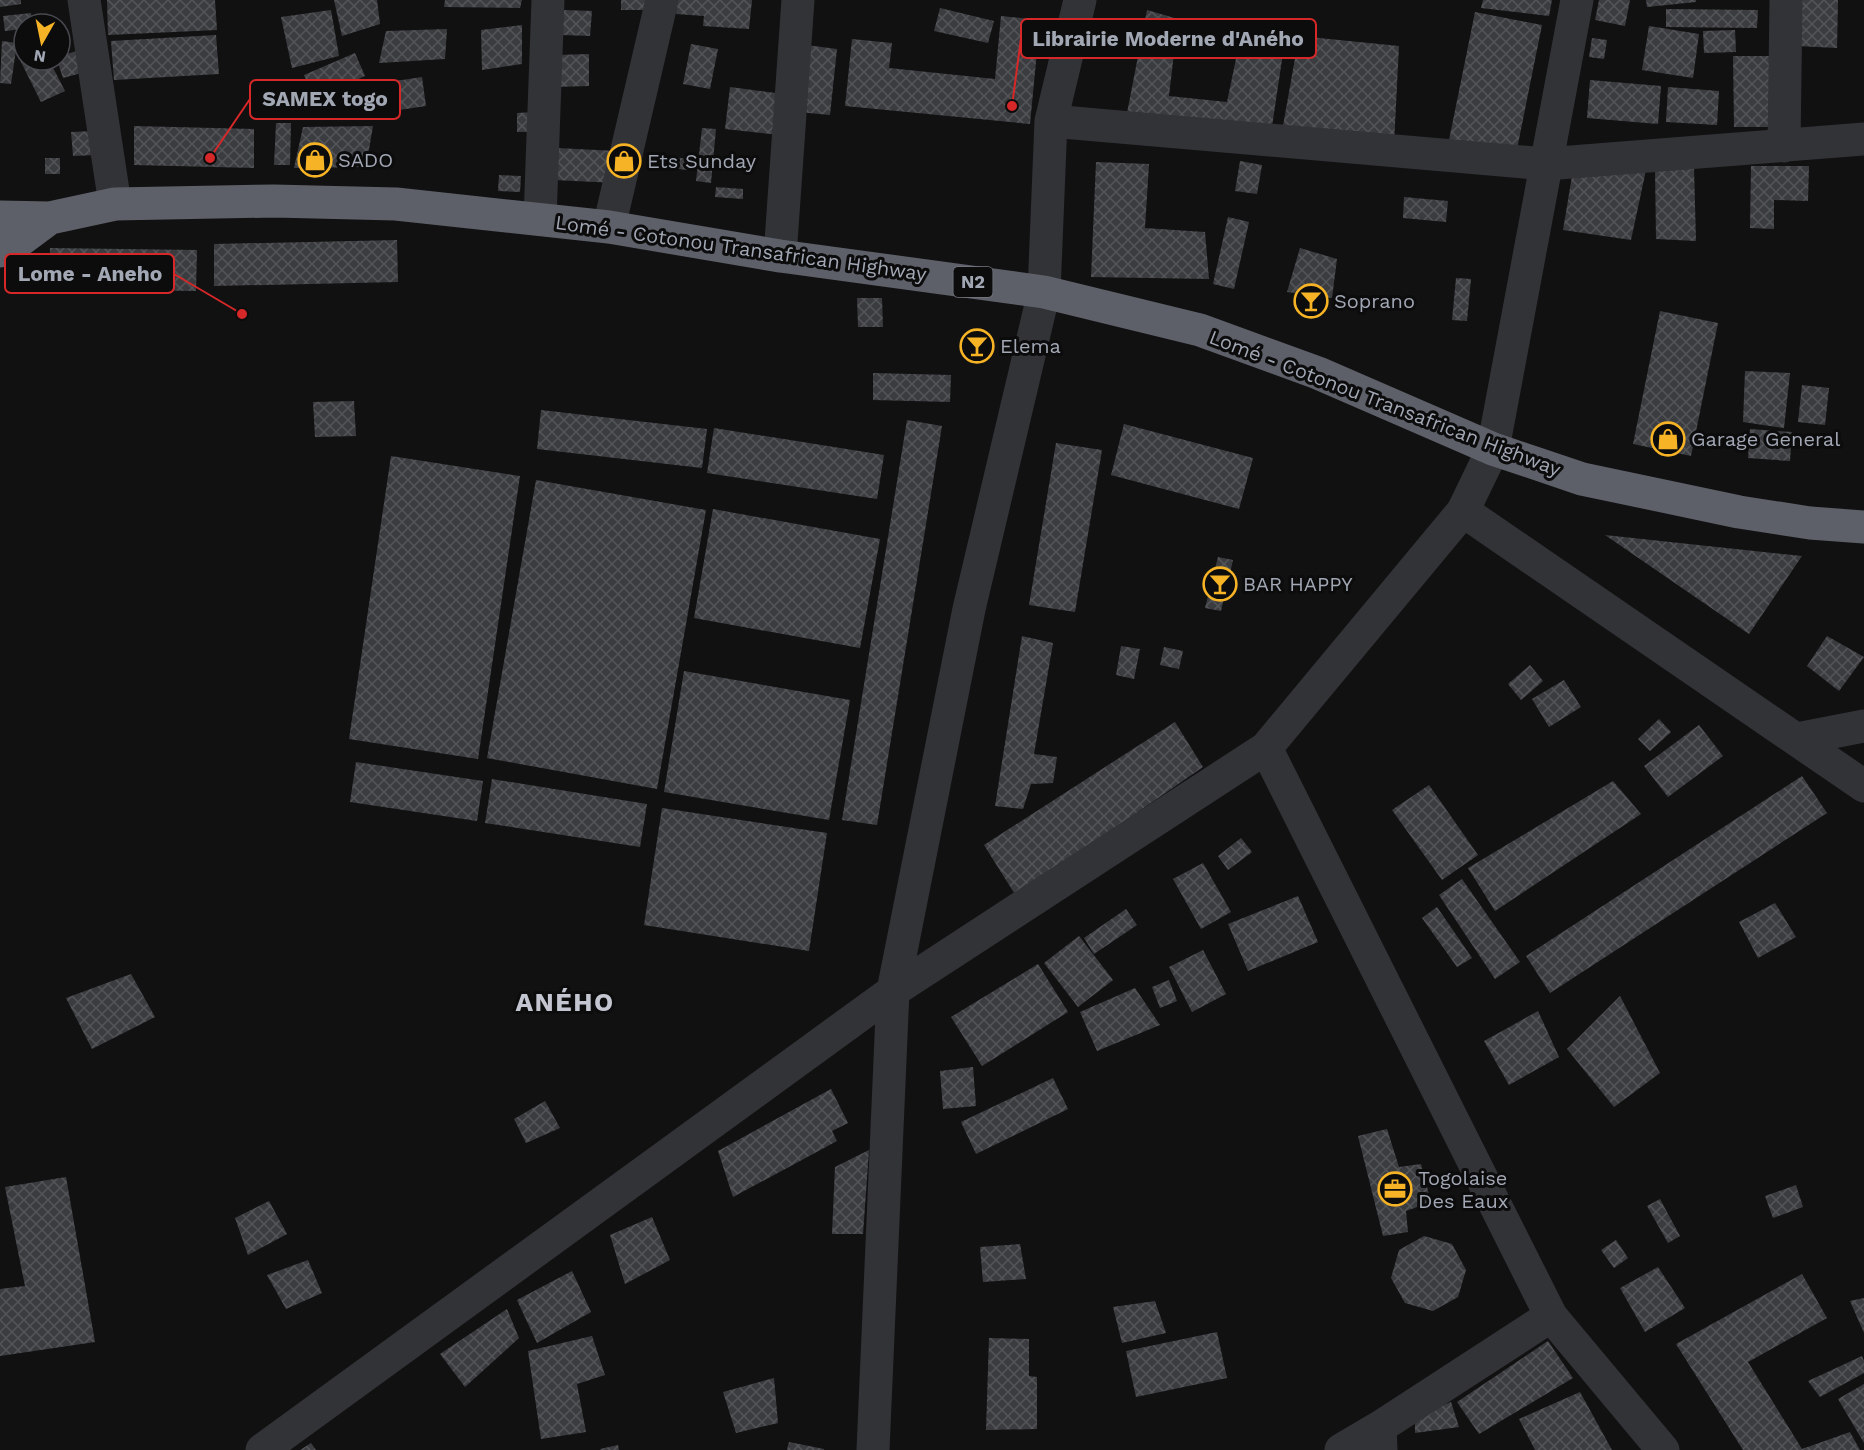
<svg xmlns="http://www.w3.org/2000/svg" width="1864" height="1450" font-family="'Work Sans',sans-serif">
	<defs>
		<pattern id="building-cross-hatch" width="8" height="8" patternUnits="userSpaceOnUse" patternTransform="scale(1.5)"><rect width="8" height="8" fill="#3b3c40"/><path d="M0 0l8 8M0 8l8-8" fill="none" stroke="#545559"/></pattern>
	</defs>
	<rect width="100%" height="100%" fill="#111112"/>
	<!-- building -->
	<path fill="url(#building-cross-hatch)" d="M 0,0 L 21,0 L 21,4 L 0,7 Z
		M 107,0 L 215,0 L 217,30 L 108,35 Z
		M 334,0 L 377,0 L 380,24 L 342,36 Z
		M 445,0 L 522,0 L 520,8 L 444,7 Z
		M 621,0 L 647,0 L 647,10 L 621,10 Z
		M 677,0 L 752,0 L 749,29 L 703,26 L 704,16 L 676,14 Z
		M 1483,0 L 1552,0 L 1549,16 L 1481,8 Z
		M 1599,0 L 1630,0 L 1625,26 L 1595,20 Z
		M 1646,0 L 1696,0 L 1696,2 L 1647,7 Z
		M 1795,0 L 1838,0 L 1837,48 L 1796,46 Z
		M 940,8 L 994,21 L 988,43 L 934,31 Z
		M 1666,9 L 1758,10 L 1757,28 L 1666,27 Z
		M 331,10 L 339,56 L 292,68 L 281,17 Z
		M 563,10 L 592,11 L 590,36 L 561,35 Z
		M 1147,10 L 1178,19 L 1169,96 L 1227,102 L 1242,30 L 1286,33 L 1271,133 L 1126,118 Z
		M 1475,12 L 1542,25 L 1515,159 L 1448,145 Z
		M 31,13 L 32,24 L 24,24 L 24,29 L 5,31 L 3,16 Z
		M 1001,16 L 1040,20 L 1030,124 L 845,106 L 852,39 L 892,43 L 889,68 L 995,79 Z
		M 522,25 L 522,64 L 482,70 L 481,30 Z
		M 1649,26 L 1699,34 L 1693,78 L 1642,70 Z
		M 447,29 L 445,59 L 379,63 L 386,31 Z
		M 1735,30 L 1736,52 L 1704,53 L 1703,31 Z
		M 216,35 L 219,74 L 114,80 L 111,41 Z
		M 1299,36 L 1399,46 L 1394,144 L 1281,137 Z
		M 1592,38 L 1607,40 L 1604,59 L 1589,57 Z
		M 2,41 L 17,43 L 11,84 L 0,83 Z
		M 691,44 L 718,49 L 710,89 L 683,84 Z
		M 806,45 L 837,49 L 830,115 L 798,112 Z
		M 80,50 L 85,72 L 63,78 L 57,60 L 60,60 L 60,56 Z
		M 24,53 L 24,60 L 49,60 L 65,91 L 41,102 L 18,56 Z
		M 355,53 L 365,76 L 352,82 L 356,91 L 342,97 L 338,88 L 315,99 L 304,75 Z
		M 589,54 L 589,86 L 557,87 L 556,55 Z
		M 1733,56 L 1772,56 L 1773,127 L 1734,127 Z
		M 422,77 L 426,106 L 366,115 L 362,86 Z
		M 1590,80 L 1661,86 L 1658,124 L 1587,118 Z
		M 730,87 L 784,94 L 779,135 L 725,129 Z
		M 1668,87 L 1719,91 L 1717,125 L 1666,122 Z
		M 535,112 L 535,132 L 517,132 L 517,113 Z
		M 276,123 L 291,123 L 290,165 L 274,165 Z
		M 134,126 L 254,129 L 254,168 L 134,165 Z
		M 373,126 L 366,167 L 294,168 L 303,127 Z
		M 702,128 L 716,129 L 711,183 L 696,181 Z
		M 94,131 L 96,155 L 73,156 L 71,132 Z
		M 556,148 L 618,151 L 617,183 L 554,180 Z
		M 673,157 L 689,159 L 687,170 L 671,168 Z
		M 45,158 L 60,158 L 60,174 L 45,174 Z
		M 1240,161 L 1262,165 L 1257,194 L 1235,191 Z
		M 1096,162 L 1149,164 L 1145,228 L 1205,232 L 1209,279 L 1091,277 Z
		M 1751,166 L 1809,166 L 1808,201 L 1774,200 L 1774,229 L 1750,228 Z
		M 1655,168 L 1694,168 L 1696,241 L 1656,239 Z
		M 1573,170 L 1646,170 L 1631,240 L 1563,230 Z
		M 499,175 L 521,176 L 520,192 L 498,191 Z
		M 716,187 L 743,189 L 743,199 L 715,197 Z
		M 1404,197 L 1448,201 L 1446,222 L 1403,218 Z
		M 1228,217 L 1249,222 L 1234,289 L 1213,284 Z
		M 397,240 L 398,282 L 214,286 L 214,244 Z
		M 50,248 L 197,250 L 196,291 L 49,289 Z
		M 1300,248 L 1337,259 L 1332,298 L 1287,292 Z
		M 1456,278 L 1471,279 L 1467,321 L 1452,320 Z
		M 857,298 L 882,298 L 883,327 L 858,327 Z
		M 1660,311 L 1718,323 L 1691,456 L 1633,444 Z
		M 1745,371 L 1790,373 L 1784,428 L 1743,422 Z
		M 873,373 L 951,375 L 950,402 L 873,400 Z
		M 1802,385 L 1829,388 L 1825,425 L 1798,422 Z
		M 354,401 L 356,436 L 315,437 L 313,402 Z
		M 541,410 L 707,429 L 702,468 L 537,449 Z
		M 907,420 L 942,426 L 877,825 L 842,820 Z
		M 1124,424 L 1253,458 L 1239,509 L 1111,475 Z
		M 714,428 L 884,455 L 877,499 L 707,473 Z
		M 1750,429 L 1792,432 L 1790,461 L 1748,458 Z
		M 1056,443 L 1102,450 L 1075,612 L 1029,605 Z
		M 391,456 L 520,476 L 478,759 L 349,739 Z
		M 536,480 L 706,510 L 657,789 L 487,758 Z
		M 713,509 L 880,539 L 860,648 L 694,618 Z
		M 1605,535 L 1802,556 L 1749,634 Z
		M 1218,557 L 1233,560 L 1221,611 L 1205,608 Z
		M 1022,636 L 1053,643 L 1034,754 L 1057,757 L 1053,783 L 1031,784 L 1023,809 L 995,806 Z
		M 1827,636 L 1864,657 L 1839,691 L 1807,666 Z
		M 1121,646 L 1140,649 L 1134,679 L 1116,675 Z
		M 1164,647 L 1183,651 L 1179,669 L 1160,665 Z
		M 1530,665 L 1543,681 L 1521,700 L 1508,684 Z
		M 684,671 L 850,700 L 829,820 L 664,792 Z
		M 1564,680 L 1581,707 L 1549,727 L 1532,699 Z
		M 1659,719 L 1671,732 L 1650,751 L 1638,739 Z
		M 1175,722 L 1203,767 L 1016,896 L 984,845 Z
		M 1699,725 L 1723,756 L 1668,797 L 1644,766 Z
		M 356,762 L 483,781 L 477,821 L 350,802 Z
		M 1802,776 L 1827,813 L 1550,993 L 1526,956 Z
		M 492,779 L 647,804 L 640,847 L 485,823 Z
		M 1613,781 L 1641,814 L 1495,911 L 1468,868 Z
		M 1429,785 L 1478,855 L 1442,880 L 1392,810 Z
		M 662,808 L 827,833 L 809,951 L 644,925 Z
		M 1241,838 L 1252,852 L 1228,870 L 1218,856 Z
		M 1203,863 L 1231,912 L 1201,929 L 1173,879 Z
		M 1462,879 L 1520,962 L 1495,979 L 1439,895 Z
		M 1298,896 L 1318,942 L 1248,971 L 1228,924 Z
		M 1775,903 L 1796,937 L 1758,958 L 1739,922 Z
		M 1437,907 L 1472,958 L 1457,967 L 1422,918 Z
		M 1126,909 L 1137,925 L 1094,954 L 1084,938 Z
		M 1079,936 L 1113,980 L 1078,1007 L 1044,963 Z
		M 1203,950 L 1226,994 L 1192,1012 L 1169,967 Z
		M 1038,964 L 1068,1012 L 982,1066 L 951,1017 Z
		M 131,974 L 155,1017 L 92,1049 L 66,998 Z
		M 1169,980 L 1177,1001 L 1160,1008 L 1152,987 Z
		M 1135,988 L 1160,1025 L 1097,1051 L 1080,1012 Z
		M 1620,996 L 1660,1073 L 1614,1107 L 1567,1049 Z
		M 1538,1011 L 1559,1057 L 1509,1085 L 1484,1041 Z
		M 973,1067 L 976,1106 L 943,1109 L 940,1071 Z
		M 1053,1078 L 1068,1109 L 976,1154 L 961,1122 Z
		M 831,1089 L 848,1123 L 832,1131 L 837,1141 L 733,1197 L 718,1151 Z
		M 545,1101 L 560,1128 L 526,1143 L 514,1119 Z
		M 1387,1129 L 1399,1167 L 1421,1164 L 1431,1202 L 1406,1211 L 1408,1232 L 1383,1236 L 1358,1136 Z
		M 869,1150 L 863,1234 L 832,1234 L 835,1167 Z
		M 66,1177 L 95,1342 L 0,1356 L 0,1289 L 25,1286 L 5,1187 Z
		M 1796,1185 L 1803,1207 L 1773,1218 L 1765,1196 Z
		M 1660,1199 L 1680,1236 L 1668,1243 L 1647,1206 Z
		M 269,1201 L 287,1234 L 248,1255 L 235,1218 Z
		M 652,1217 L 670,1260 L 625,1284 L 610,1235 Z
		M 1424,1236 L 1452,1244 L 1466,1270 L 1458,1297 L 1433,1311 L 1405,1303 L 1391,1278 L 1399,1250 Z
		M 1616,1240 L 1628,1258 L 1614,1268 L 1601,1250 Z
		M 1020,1244 L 1026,1279 L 983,1282 L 980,1247 Z
		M 308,1260 L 322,1293 L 286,1309 L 267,1275 Z
		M 1658,1267 L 1685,1308 L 1645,1332 L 1620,1288 Z
		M 572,1271 L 591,1312 L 537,1343 L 517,1300 Z
		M 1802,1274 L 1827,1318 L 1748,1362 L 1802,1449 L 1850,1432 L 1860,1450 L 1743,1450 L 1676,1344 Z
		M 1864,1298 L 1864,1333 L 1850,1301 Z
		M 1155,1301 L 1166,1333 L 1122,1343 L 1113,1307 Z
		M 507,1309 L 519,1338 L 465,1387 L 440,1354 Z
		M 1217,1332 L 1227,1378 L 1136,1397 L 1126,1351 Z
		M 592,1336 L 605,1375 L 577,1384 L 586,1432 L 541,1439 L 528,1351 Z
		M 989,1338 L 1029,1339 L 1029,1376 L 1037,1377 L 1037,1429 L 986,1430 Z
		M 1548,1341 L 1573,1378 L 1479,1434 L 1457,1402 Z
		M 1862,1356 L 1864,1361 L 1864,1373 L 1820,1397 L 1808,1381 Z
		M 774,1378 L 778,1423 L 736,1433 L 723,1392 Z
		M 1864,1384 L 1864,1443 L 1838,1399 Z
		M 1580,1392 L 1612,1450 L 1535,1450 L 1519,1419 Z
		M 1451,1402 L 1459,1427 L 1415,1433 L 1415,1416 Z
		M 789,1442 L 824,1449 L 824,1450 L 787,1450 Z
		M 311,1443 L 316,1450 L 300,1450 Z
		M 618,1445 L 619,1450 L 601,1450 L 600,1449 Z"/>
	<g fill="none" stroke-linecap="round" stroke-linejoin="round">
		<!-- minor -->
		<path stroke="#323337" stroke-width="33" d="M 84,0 L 115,204
			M 1051,121 L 1546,164 L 1864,139
			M 1784,146 L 1786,0
			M 540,219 L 548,0
			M 609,227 L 662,0
			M 780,256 L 798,0
			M 1463,511 L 1864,786
			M 1797,739 L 1864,726
			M 1266,748 L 1551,1316 L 1663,1450
			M 262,1450 L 893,991 L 1266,748 L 1463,511 L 1493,449 L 1577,0
			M 873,1450 L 893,991 L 969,609 L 1044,292 L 1051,121 L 1080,0
			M 1341,1450 L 1380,1427
			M 1381,1450 L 1380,1427 L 1551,1316"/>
		<!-- highway -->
		<path stroke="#5e6069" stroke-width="33" d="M 0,217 L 50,218 L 115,204 L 274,201 L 396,204 L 609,227 L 780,256 L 1044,292 L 1200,330 L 1318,373 L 1493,449 L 1582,479 L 1739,512 L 1810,523 L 1864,527
			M 0,251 L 11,247 L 50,218"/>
	</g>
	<!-- icons -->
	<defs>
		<g id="shop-ring" transform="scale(1.725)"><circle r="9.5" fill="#0c0c0d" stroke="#f6b325" stroke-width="1.5"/><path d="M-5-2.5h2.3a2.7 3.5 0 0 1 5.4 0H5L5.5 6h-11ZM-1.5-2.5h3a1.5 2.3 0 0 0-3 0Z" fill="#f6b325"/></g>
		<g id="bar-ring" transform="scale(1.725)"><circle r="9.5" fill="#0c0c0d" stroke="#f6b325" stroke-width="1.5"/><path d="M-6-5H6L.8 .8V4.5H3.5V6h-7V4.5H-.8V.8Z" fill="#f6b325"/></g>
		<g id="office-ring" transform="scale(1.725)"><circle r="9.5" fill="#0c0c0d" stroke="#f6b325" stroke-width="1.5"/><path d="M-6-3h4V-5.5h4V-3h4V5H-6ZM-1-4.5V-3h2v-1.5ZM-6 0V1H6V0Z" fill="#f6b325"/></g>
	</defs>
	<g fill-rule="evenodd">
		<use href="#shop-ring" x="315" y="160"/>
		<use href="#shop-ring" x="624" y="161"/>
		<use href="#bar-ring" x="1311" y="301"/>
		<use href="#bar-ring" x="977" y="346"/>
		<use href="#shop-ring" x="1668" y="439"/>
		<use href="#bar-ring" x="1220" y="584"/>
		<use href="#office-ring" x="1395" y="1189"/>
	</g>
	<g text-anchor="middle" stroke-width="6" stroke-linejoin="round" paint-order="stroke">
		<!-- shield labels -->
		<rect fill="#0c0c0d" stroke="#757882" stroke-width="1.5" x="953.5" y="267" width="39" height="30" rx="4.5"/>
		<g font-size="18" font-weight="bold" fill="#a2a7b4">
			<text x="973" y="288">N2</text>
		</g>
		<!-- poi labels -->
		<g font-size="20" fill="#a2a7b4" stroke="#0c0c0d" text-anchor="start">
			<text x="338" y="167">SADO</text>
			<text x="647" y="168">Ets Sunday</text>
			<text x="1334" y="308">Soprano</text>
			<text x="1000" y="353">Elema</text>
			<text x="1691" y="446">Garage General</text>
			<text x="1243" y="591">BAR HAPPY</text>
			<text x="1418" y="1185">Togolaise<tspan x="1418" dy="23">Des Eaux</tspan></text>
		</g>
		<!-- street labels -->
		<g font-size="20" fill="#a2a7b4" stroke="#0c0c0d">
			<text transform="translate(741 248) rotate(8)" y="7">Lomé - Cotonou Transafrican Highway</text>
			<text transform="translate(1385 403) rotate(21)" y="7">Lomé - Cotonou Transafrican Highway</text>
		</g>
		<!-- district labels -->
		<g font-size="26" font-weight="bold" letter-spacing="1.5" fill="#c3c6d0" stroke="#0c0c0d">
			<text x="565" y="1011">ANÉHO</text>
		</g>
	</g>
	<!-- callouts -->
	<path fill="none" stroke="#d62828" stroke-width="2" d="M1012 106L1021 38M210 158L250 99M242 314L174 274"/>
	<g fill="#d62828" stroke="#0c0c0d" stroke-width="2">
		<circle cx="1012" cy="106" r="6"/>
		<circle cx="210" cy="158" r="6"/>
		<circle cx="242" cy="314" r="6"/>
	</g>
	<g fill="#0c0c0d" stroke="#d62828" stroke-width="2">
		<rect x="1021" y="19" width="295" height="39" rx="6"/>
		<rect x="250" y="80" width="150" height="39" rx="6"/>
		<rect x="5" y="254" width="169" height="39" rx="6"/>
	</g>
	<g font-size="21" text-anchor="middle" font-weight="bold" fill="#a2a7b4">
		<text x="1168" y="46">Librairie Moderne d'Aného</text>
		<text x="325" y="106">SAMEX togo</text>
		<text x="90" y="281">Lome - Aneho</text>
	</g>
	<!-- north arrow -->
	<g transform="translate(42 42) rotate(189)"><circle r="28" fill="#0c0c0d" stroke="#484a50" stroke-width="1.5"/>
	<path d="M0-4.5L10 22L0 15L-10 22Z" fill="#f6b325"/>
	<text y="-9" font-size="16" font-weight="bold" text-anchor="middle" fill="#a2a7b4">N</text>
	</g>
</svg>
